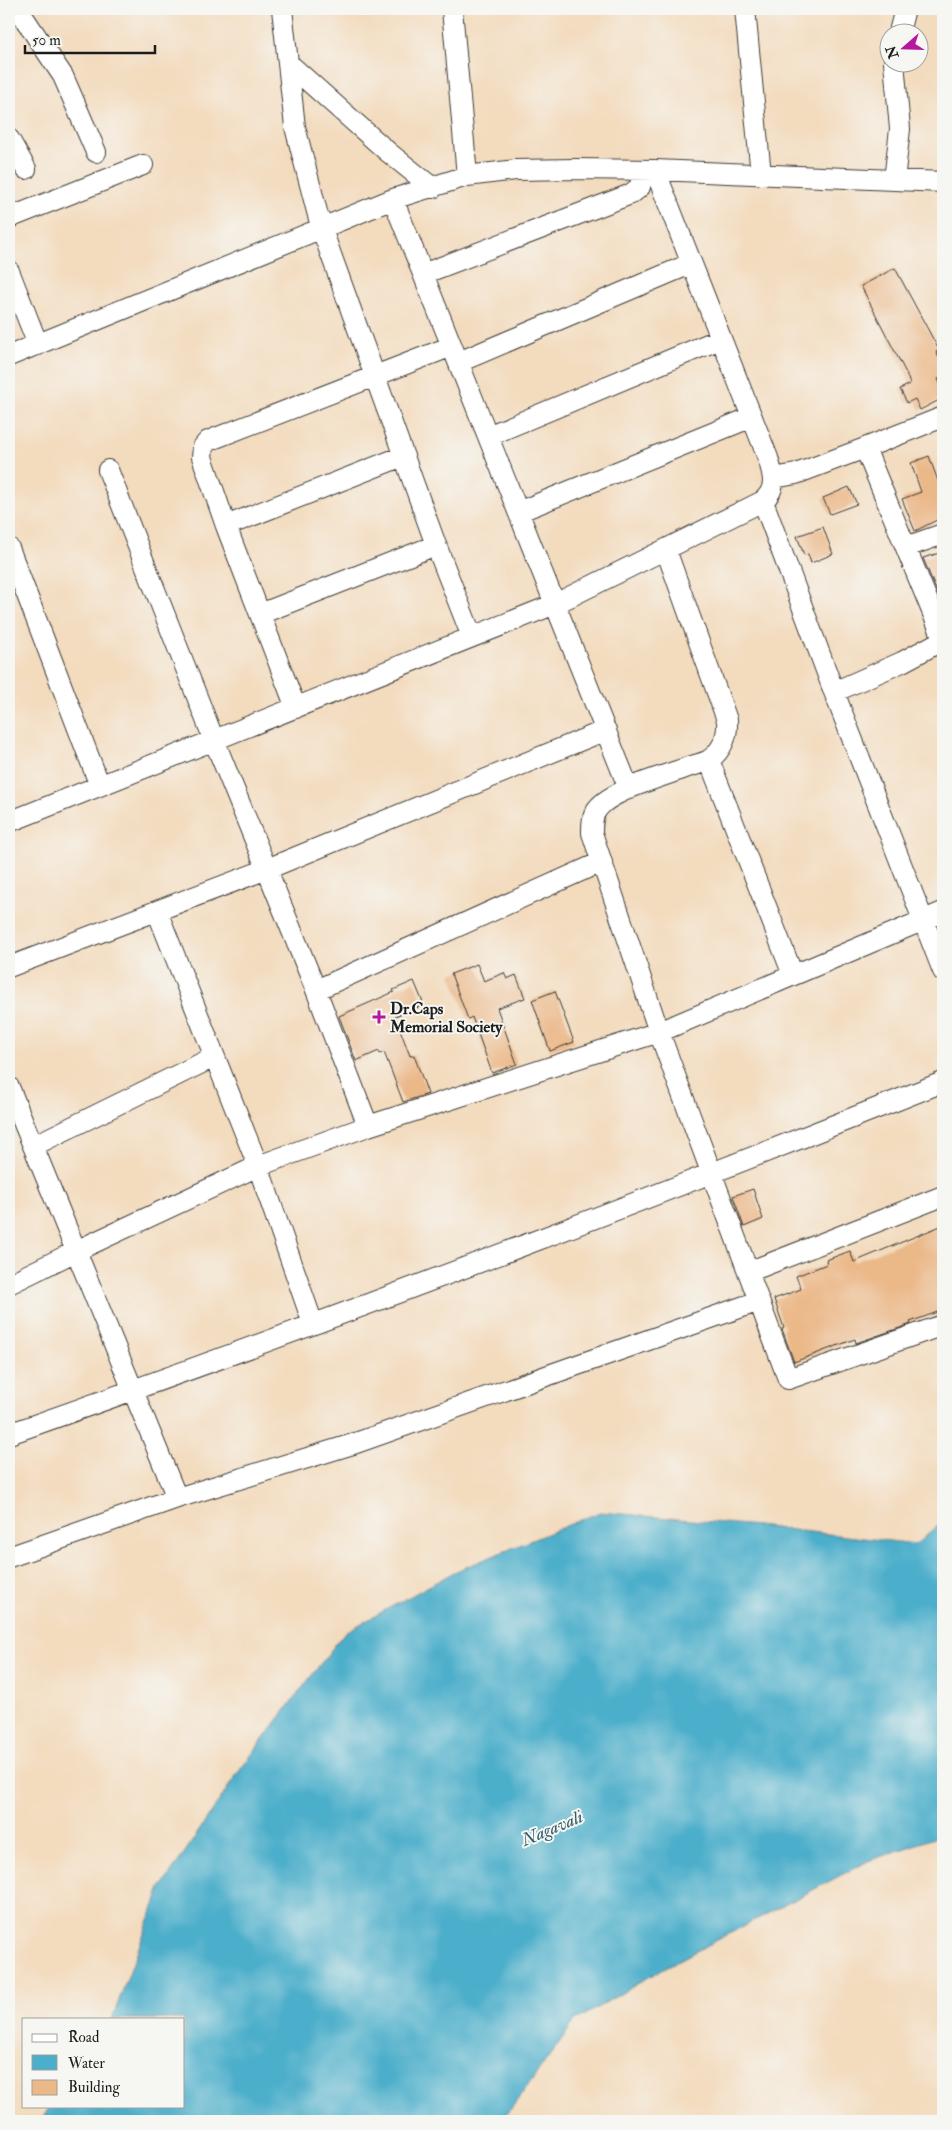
<svg xmlns="http://www.w3.org/2000/svg" width="952" height="2130" font-family="'IM FELL Double Pica',serif">
	<rect width="100%" height="100%" fill="#f6f6f2"/>
	<filter id="ink" filterUnits="userSpaceOnUse"><feTurbulence type="fractalNoise" baseFrequency=".02" numOctaves="2"/><feDisplacementMap in="SourceGraphic" scale="10" xChannelSelector="R" yChannelSelector="G"/><feConvolveMatrix kernelMatrix="1 2 1 2 8 2 1 2 1" color-interpolation-filters="sRGB"/></filter>
	<filter id="wash" filterUnits="userSpaceOnUse"><feTurbulence type="fractalNoise" baseFrequency=".0096" numOctaves="4" result="noise"/><feDisplacementMap in="SourceGraphic" scale="20" xChannelSelector="R" yChannelSelector="G"/><feGaussianBlur stdDeviation="1.12" result="paint"/><feColorMatrix in="noise" values="0 0 0 0 0 0 0 0 0 0 0 0 0 0 0 0 0 1.4 0 .05"/><feComposite in="paint" operator="in"/></filter>
	<g filter="url(#wash)">
		<rect width="100%" height="100%" fill="#f3dbbe"/>
		<!-- water -->
		<path fill="#4baeca" stroke="#346573" d="M 600,1512 L 757,1526 L 916,1544 L 943,1522 L 943,1835 L 868,1861 L 664,1968 L 575,2021 L 502,2121 L 41,2121 L 50,2106 L 184,2106 L 184,2019 L 112,2019 L 161,1888 L 237,1774 L 344,1633 L 454,1572 Z"/>
		<g id="blocks">
			<!-- building -->
			<path fill="#ebb888" d="M 895,268 L 939,350 L 936,352 L 943,366 L 943,376 L 938,379 L 943,390 L 943,398 L 920,410 L 915,399 L 907,403 L 900,389 L 910,384 L 906,373 L 861,286 Z
				M 929,456 L 943,495 L 943,517 L 915,531 L 902,499 L 921,492 L 911,463 Z
				M 849,487 L 857,504 L 830,514 L 823,498 Z
				M 823,527 L 833,554 L 811,563 L 808,554 L 804,555 L 797,536 Z
				M 943,552 L 943,607 L 923,558 Z
				M 477,964 L 484,981 L 504,973 L 507,979 L 516,975 L 525,998 L 497,1008 L 517,1064 L 492,1073 L 472,1017 L 468,1019 L 451,974 Z
				M 414,981 L 424,1005 L 395,1016 L 410,1056 L 414,1055 L 428,1094 L 403,1102 L 384,1052 L 380,1054 L 379,1051 L 356,1061 L 339,1016 L 394,992 L 393,990 Z
				M 555,991 L 574,1042 L 550,1051 L 532,1000 Z
				M 753,1189 L 763,1219 L 744,1227 L 733,1196 Z
				M 943,1225 L 943,1310 L 910,1322 L 911,1324 L 856,1343 L 855,1339 L 794,1362 L 782,1329 L 784,1328 L 774,1299 L 801,1289 L 796,1276 L 827,1264 L 826,1260 L 850,1251 L 854,1262 Z"/>
		</g>
	</g>
	<g filter="url(#ink)">
		<use href="#blocks" fill-opacity="0" stroke="#3c3934" stroke-width="1"/>
		<g fill="none" stroke-linecap="round" stroke-linejoin="round">
			<!-- minor casing -->
			<g stroke="#3c3934" stroke-width="22">
				<path id="minor" d="M 18,9 L 63,76 L 96,152
					M 282,9 L 288,63 L 388,152 L 433,188
					M 452,9 L 467,176
					M 745,9 L 761,175
					M 899,32 L 905,9
					M 288,63 L 295,127 L 321,227 L 436,545 L 472,637
					M 9,139 L 26,169
					M 894,180 L 900,129 L 894,62
					M 393,199 L 629,789
					M 9,218 L 143,165
					M 9,271 L 38,345
					M 423,274 L 631,194 L 640,187 L 643,170
					M 9,356 L 393,199 L 467,176 L 516,170 L 575,169 L 655,170 L 943,182
					M 459,362 L 690,264
					M 488,436 L 720,339
					M 865,448 L 943,417
					M 108,470 L 214,740 L 316,990 L 368,1126
					M 774,478 L 796,474 L 865,448 L 943,638
					M 763,501 L 834,692 L 943,971
					M 518,512 L 752,417
					M 226,526 L 403,456
					M 906,547 L 943,534
					M 9,548 L 100,786
					M 666,550 L 727,720 C 728,735 723,750 709,760 C 704,763 694,765 688,767 C 665,776 612,790 598,808 C 592,815 592,824 592,833 L 659,1032 L 788,1379 L 943,1325
					M 260,614 L 436,545
					M 834,692 L 902,662 L 943,640
					M 296,708 L 226,526 L 202,457 L 203,447 L 208,441 L 452,346
					M 709,760 L 793,975
					M 9,822 L 555,604 L 763,501 C 778,488 773,475 768,458 L 655,170
					M 157,911 L 258,1166 L 313,1324
					M 9,967 L 267,869 L 606,730
					M 316,990 L 601,862
					M 9,1087 L 76,1251 L 9,1284
					M 33,1146 L 214,1057
					M 748,1272 L 943,1196
					M 9,1434 C 323,1324 634,1205 943,1082
					M 177,1498 L 76,1251 L 258,1166 L 368,1126 L 659,1032 L 943,912
					M 9,1557 L 177,1498 L 353,1444 L 759,1301"/>
			</g>
			<!-- minor -->
			<use href="#minor" stroke="#fff" stroke-width="20"/>
		</g>
	</g>
	<!-- markers -->
	<path fill="#b5179e" stroke="#f6f6f2" stroke-width="2" d="M376.5 1009.5h5v5h5v5h-5v5h-5v-5h-5v-5h5z"/>
	<g text-anchor="middle" stroke-width="4" stroke-linejoin="round" paint-order="stroke">
		<!-- poi labels -->
		<g font-size="16" font-weight="bold" fill="#1c1c1c" stroke="#f6f6f2" text-anchor="start">
			<text x="390" y="1014">Dr.Caps<tspan x="390" dy="18">Memorial Society</tspan></text>
		</g>
		<!-- water labels -->
		<g font-size="18" font-style="italic" fill="#315e6a" stroke="#f6f6f2">
			<text transform="translate(552 1828) rotate(-23)" y="6">Nagavali</text>
		</g>
	</g>
	<!-- margin -->
	<rect width="952" height="2130" fill="none" stroke="#f6f6f2" stroke-width="30"/>
	<!-- legend -->
	<rect x="22" y="2018" width="162" height="90" fill="#f6f6f2" stroke="#9f9f9c"/>
	<rect x="32" y="2034" width="25" height="8" fill="#ffffff" stroke="#9f9f9c"/>
	<text x="68" y="2042" font-size="15" fill="#1c1c1c">Road</text>
	<rect x="32" y="2055" width="25" height="15" fill="#4baeca" stroke="#9f9f9c"/>
	<text x="68" y="2068" font-size="15" fill="#1c1c1c">Water</text>
	<rect x="32" y="2080" width="25" height="15" fill="#ebb888" stroke="#9f9f9c"/>
	<text x="68" y="2092" font-size="15" fill="#1c1c1c">Building</text>
	<!-- north arrow -->
	<g transform="translate(904 48) rotate(250)"><circle r="24" fill="#f6f6f2" stroke="#9f9f9c"/>
	<path d="M0-4L9 19L0 12L-9 19Z" fill="#b5179e"/>
	<text y="-8" font-size="14" font-weight="bold" text-anchor="middle" fill="#1c1c1c">N</text>
	</g>
	<!-- scale -->
	<path d="M25 45v8h130v-8" fill="none" stroke="#1c1c1c" stroke-width="2.5"/>
	<text x="32" y="45" font-size="15" fill="#1c1c1c" stroke="#f6f6f2" stroke-width="4" paint-order="stroke">50 m</text>
</svg>
